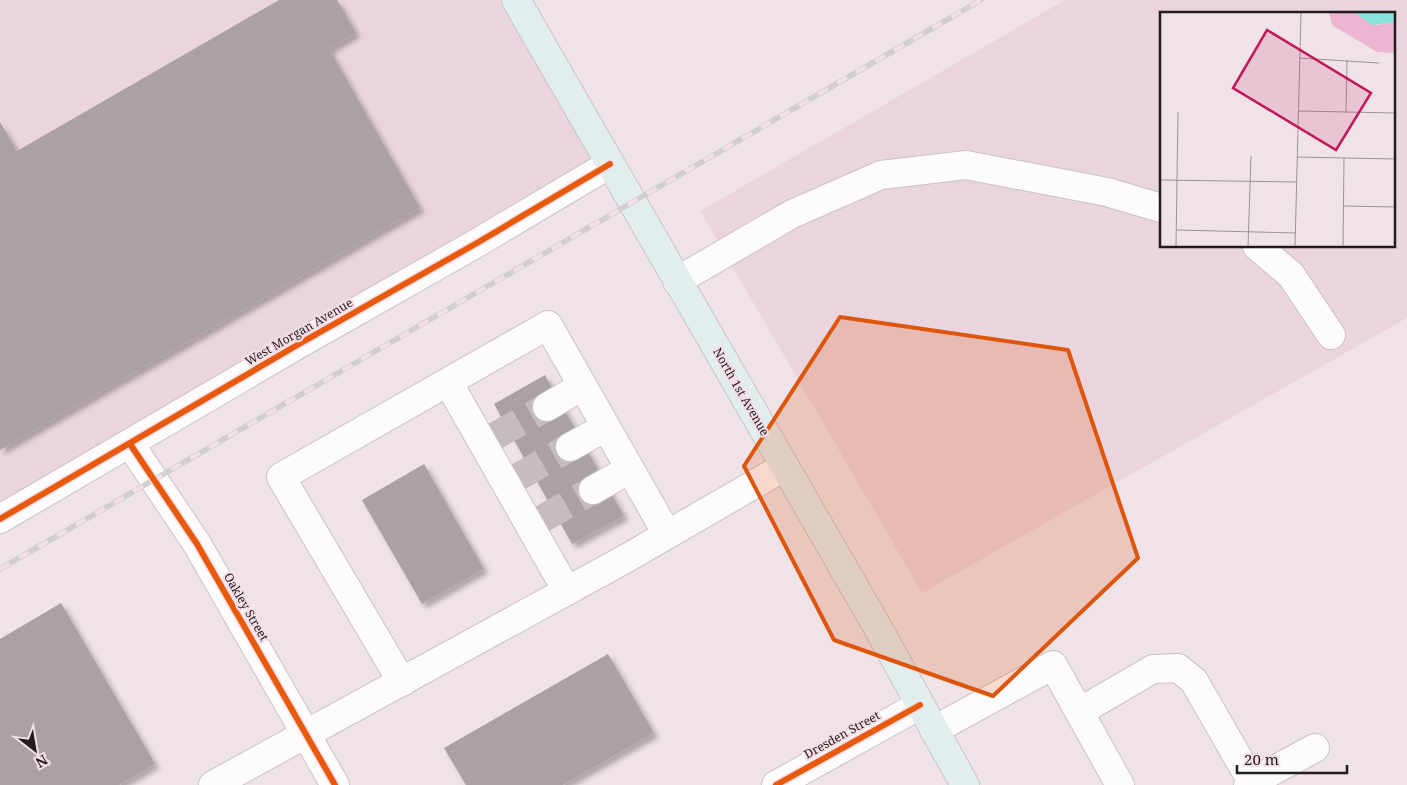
<svg xmlns="http://www.w3.org/2000/svg" width="1407" height="785" font-family="'Noto Serif',serif">
	<defs>
		<filter id="shadow"><feDropShadow dx="4.5" dy="4.5" stdDeviation="2.5" flood-color="#0004"/></filter>
	</defs>
	<rect width="100%" height="100%" fill="#efe3e8"/>
	<!-- built -->
	<path fill="#ead5de" fill-rule="evenodd" d="M 0,0 L 516,0 L 610,164 L 0,515 Z
		M 1065,0 L 1407,0 L 1407,318 L 922,593 L 700,211 ZM 1161,14 L 1393,14 L 1393,246 L 1161,246 Z"/>
	<!-- building -->
	<path fill="#aaa1a5" filter="url(#shadow)" d="M 279,0 L 337,0 L 356,33 L 329,49 L 420,208 L 0,450 L 0,122 L 17,151 Z
		M 545,375 L 624,516 L 572,544 L 494,404 Z
		M 424,464 L 484,569 L 422,604 L 362,500 Z
		M 61,603 L 155,764 L 119,785 L 0,785 L 0,639 Z
		M 608,654 L 654,733 L 563,785 L 466,785 L 444,748 Z"/>
	<g fill="none" stroke-linecap="round" stroke-linejoin="round">
		<!-- minor-tunnel -->
		<path stroke="#c6bbc0" stroke-width="28" stroke-dasharray="28 14" stroke-linecap="butt" d="M 495,436 L 547,407
			M 518,477 L 570,447
			M 542,519 L 593,490"/>
		<!-- minor casing -->
		<g stroke="#cac1c4" stroke-width="30">
			<path id="minor" d="M 1257,246 L 1291,275 L 1331,335
				M 677,281 L 792,214 L 881,175 L 966,165 L 1107,192 L 1161,208
				M 448,382 L 567,591
				M 547,407 L 582,386
				M 130,444 L 197,544 L 335,785
				M 570,447 L 606,427
				M 593,490 L 630,469
				M 0,519 L 299,344 L 477,243 L 610,164
				M 402,682 L 281,477 L 548,325 L 667,534
				M 1079,712 L 1153,669 L 1178,668 L 1194,681 L 1252,782 L 1248,785
				M 934,730 L 1053,665 L 1120,785
				M 1252,782 L 1315,748
				M 213,785 L 627,558 L 784,467
				M 776,785 L 920,705"/>
		</g>
		<!-- major casing -->
		<g stroke="#c9c3c6" stroke-width="30">
			<path id="major" d="M 516,0 L 874,621 L 965,785"/>
		</g>
		<!-- minor -->
		<use href="#minor" stroke="#fdfbfc" stroke-width="28"/>
		<!-- major -->
		<use href="#major" stroke="#e2eded" stroke-width="28"/>
		<!-- rail casing -->
		<g stroke="#d1cecf" stroke-width="5.5">
			<path id="rail" d="M 0,569 L 981,0"/>
		</g>
		<!-- rail -->
		<use href="#rail" stroke="#f4dee7" stroke-width="4" stroke-dasharray="11" stroke-linecap="butt"/>
		<!-- cycleway casing -->
		<g stroke="#f4dee7" stroke-width="9">
			<path id="cycleway" d="M 130,444 L 197,544 L 335,785
				M 0,519 L 299,344 L 477,243 L 610,164
				M 776,785 L 920,705"/>
		</g>
		<!-- cycleway -->
		<use href="#cycleway" stroke="#e8590c" stroke-width="6"/>
	</g>
	<!-- marked area -->
	<path fill="#de560d" fill-opacity="0.2" stroke="#de560d" stroke-width="4" stroke-linejoin="round" d="M 840,317 L 1068,350 L 1138,558 L 993,696 L 834,640 L 744,466 Z"/>
	<g text-anchor="middle" stroke-width="4.5" stroke-linejoin="round" paint-order="stroke">
		<!-- street labels -->
		<g font-size="12" fill="#231b1e" stroke="#f4dee7">
			<text transform="translate(299 332) rotate(-30)" y="4">West Morgan Avenue</text>
			<text transform="translate(741 392) rotate(60)" y="4">North 1st Avenue</text>
			<text transform="translate(246 607) rotate(60)" y="4">Oakley Street</text>
			<text transform="translate(842 735) rotate(-29)" y="4">Dresden Street</text>
		</g>
	</g>
	<!-- overview -->
	<g transform="translate(1160 12)">
		<rect width="235" height="235" fill="#efe3e8"/>
		<path d="M 169,0 L 194,0 L 217,13 L 235,10 L 235,41 L 217,40 L 172,13 Z" fill="#ecb6d0"/>
		<path d="M 194,0 L 235,0 L 235,10 L 212,13 Z" fill="#88e3db"/>
		<path fill="none" stroke="#9d9397" stroke-width="1" d="M 139,46 L 219,51M 138,99 L 235,101M 186,100 L 187,48M 137,145 L 235,147M 0,168 L 137,170M 183,194 L 235,195M 17,218 L 136,221M 16,235 L 18,100M 88,235 L 91,144M 135,235 L 141,0M 183,235 L 184,146"/>
		<path fill="#c2185b" fill-opacity="0.15" stroke="#c2185b" stroke-width="2.5" d="M 107,18 L 211,81 L 176,138 L 73,76 Z"/>
		<rect width="235" height="235" fill="none" stroke="#231b1e" stroke-width="2.5"/>
	</g>
	<!-- north arrow -->
	<g transform="translate(35 750) rotate(149)" stroke="#f4dee7" stroke-width="4" paint-order="stroke">
	<path d="M0-4L9 19L0 12L-9 19Z" fill="#231b1e"/>
	<text y="-8" font-size="14" font-weight="bold" text-anchor="middle" fill="#231b1e">N</text>
	</g>
	<!-- scale -->
	<path d="M1237 765v8h110v-8" fill="none" stroke="#231b1e" stroke-width="2.5"/>
	<text x="1244" y="765" font-size="15" fill="#231b1e" stroke="#f4dee7" stroke-width="4" paint-order="stroke">20 m</text>
</svg>
